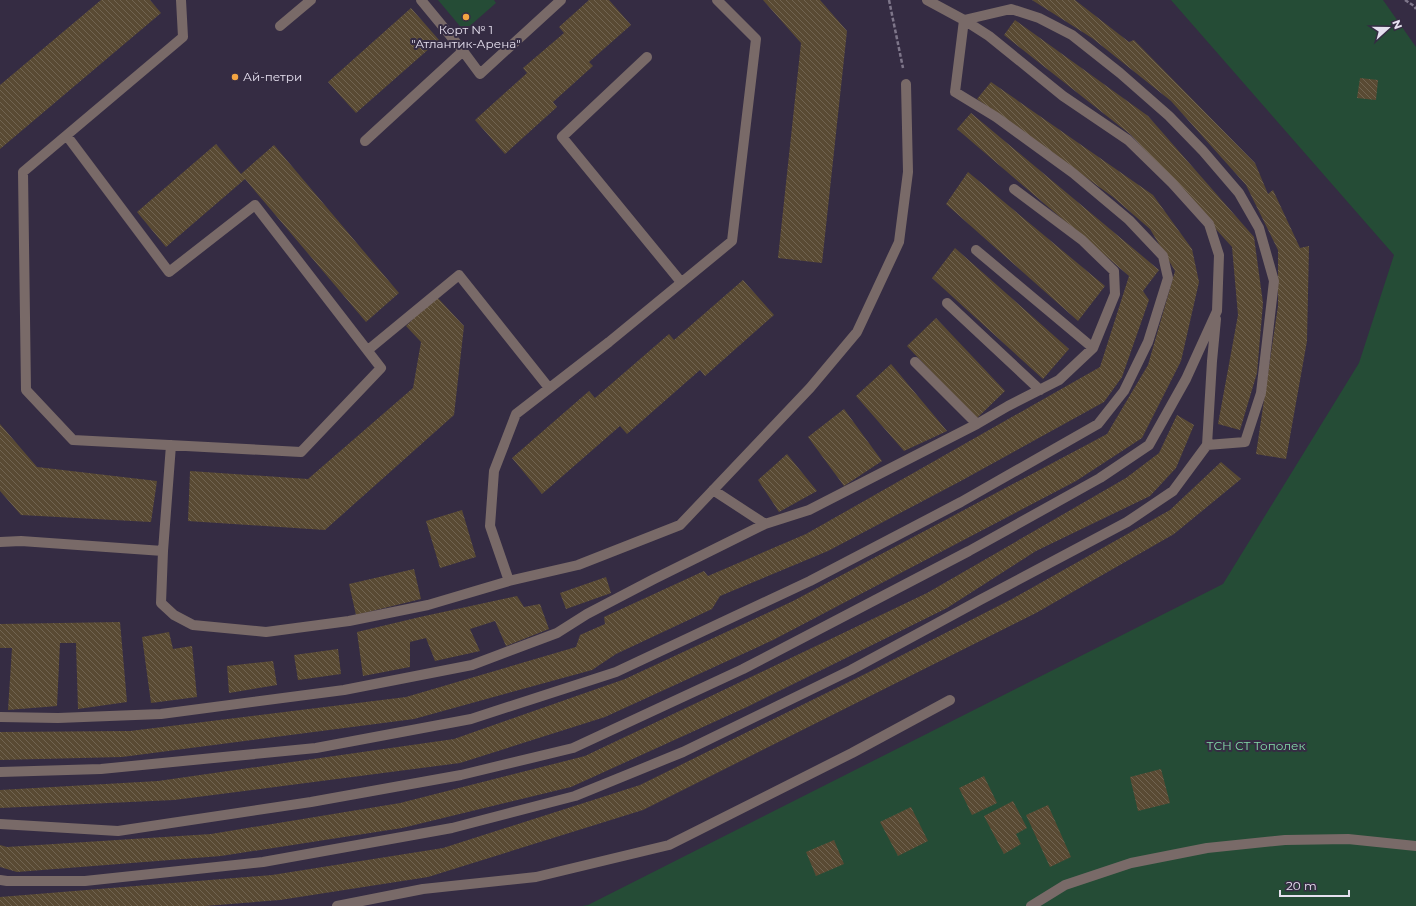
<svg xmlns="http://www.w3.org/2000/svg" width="1416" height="906" font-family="Montserrat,sans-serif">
	<defs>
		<pattern id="building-back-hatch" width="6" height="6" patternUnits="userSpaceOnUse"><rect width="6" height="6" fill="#594a33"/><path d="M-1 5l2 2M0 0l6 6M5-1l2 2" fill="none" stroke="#716451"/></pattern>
	</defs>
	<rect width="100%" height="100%" fill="#352c43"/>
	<!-- green -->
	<path fill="#254c36" d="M 438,0 L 494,0 L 496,3 L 464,31 Z
		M 1171,0 L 1383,0 L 1416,47 L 1416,906 L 582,906 L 588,905 L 1223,584 L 1359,363 L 1394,255 Z"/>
	<!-- building -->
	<path fill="url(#building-back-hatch)" d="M 101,0 L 150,0 L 161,13 L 0,149 L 0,85 Z
		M 589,0 L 609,0 L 631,25 L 589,62 L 593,66 L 553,102 L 557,107 L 505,154 L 475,120 L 527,73 L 523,68 L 564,33 L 559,27 Z
		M 763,0 L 820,0 L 847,31 L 822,263 L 778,258 L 801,43 Z
		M 1032,0 L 1075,0 L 1129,42 L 1134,40 L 1255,163 L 1268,194 L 1273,190 L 1300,248 L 1309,246 L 1307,341 L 1286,459 L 1256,454 L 1278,306 L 1278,250 L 1246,185 L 1171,101 L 1092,38 Z
		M 411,8 L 439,40 L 356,113 L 328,82 Z
		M 1015,20 L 1148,116 L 1254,237 L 1263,303 L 1257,373 L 1240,430 L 1218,424 L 1238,315 L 1232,247 L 1131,135 L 1004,35 Z
		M 1360,78 L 1378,80 L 1376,100 L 1357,98 Z
		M 991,82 L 1153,195 L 1192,249 L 1199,282 L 1181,361 L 1142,438 L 1076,481 L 773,640 L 605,717 L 460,763 L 174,800 L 0,808 L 0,790 L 158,781 L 454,739 L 625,679 L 793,601 L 1107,434 L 1148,365 L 1175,271 L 1150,229 L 1113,197 L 977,99 Z
		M 971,113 L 1159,270 L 1143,291 L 1149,300 L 1122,377 L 1104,402 L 959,482 L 828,551 L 720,596 L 712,609 L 616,654 L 592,670 L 414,719 L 122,757 L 0,760 L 0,732 L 130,731 L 406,697 L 576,647 L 580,635 L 605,624 L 604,617 L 704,571 L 708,576 L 806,534 L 1100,367 L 1129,276 L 957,129 Z
		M 216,144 L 241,174 L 274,145 L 399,293 L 366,322 L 245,179 L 166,247 L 137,212 Z
		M 968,172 L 1105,286 L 1078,321 L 946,204 Z
		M 955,248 L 1069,349 L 1043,379 L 932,278 Z
		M 743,280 L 774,315 L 705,376 L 700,370 L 627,434 L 620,426 L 542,494 L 512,458 L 589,391 L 595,398 L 669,334 L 674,340 Z
		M 436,296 L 464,326 L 454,415 L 325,530 L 188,521 L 190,471 L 308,479 L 413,388 L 421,342 L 406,326 Z
		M 936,318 L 1005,391 L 976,419 L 907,346 Z
		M 891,364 L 947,431 L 904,451 L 856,396 Z
		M 844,409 L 882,461 L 844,486 L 808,437 Z
		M 1177,415 L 1194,425 L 1176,468 L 1150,496 L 1036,551 L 947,608 L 747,707 L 571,787 L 402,828 L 221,856 L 17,872 L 0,867 L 0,845 L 7,847 L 211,834 L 400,803 L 585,756 L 927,593 L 1126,478 L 1159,453 Z
		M 0,424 L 37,467 L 157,481 L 151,522 L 21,515 L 0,491 Z
		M 787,454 L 817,491 L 779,512 L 758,480 Z
		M 1221,462 L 1241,479 L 1174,534 L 1036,613 L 643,810 L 428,877 L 280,900 L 205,906 L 0,906 L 0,897 L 272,875 L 443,848 L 640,785 L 869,672 L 1012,599 L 1170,510 Z
		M 462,510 L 476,557 L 440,568 L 426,521 Z
		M 414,569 L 421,599 L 356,615 L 349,584 Z
		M 606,577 L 611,593 L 566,609 L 560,593 Z
		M 517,596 L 524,607 L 540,604 L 549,629 L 506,646 L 495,621 L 470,629 L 480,651 L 435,661 L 426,638 L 410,642 L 410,667 L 363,676 L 357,632 L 420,617 Z
		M 120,622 L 127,702 L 78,709 L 76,643 L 60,643 L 57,706 L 8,710 L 12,648 L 0,648 L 0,624 Z
		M 169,632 L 173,649 L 192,646 L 197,697 L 151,703 L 142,637 Z
		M 338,649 L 341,674 L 298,680 L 294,655 Z
		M 273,661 L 277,685 L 229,693 L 227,666 Z
		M 1161,769 L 1170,803 L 1138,811 L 1130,777 Z
		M 984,776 L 997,803 L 972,815 L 959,788 Z
		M 1013,801 L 1027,828 L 1016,834 L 1021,844 L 1004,854 L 984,816 Z
		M 1048,805 L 1071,857 L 1050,867 L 1026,815 Z
		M 911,807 L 928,841 L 898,856 L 880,822 Z
		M 834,840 L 844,864 L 816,876 L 806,852 Z"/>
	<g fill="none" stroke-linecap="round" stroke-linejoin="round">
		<!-- path -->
		<path stroke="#7e768a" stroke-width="2.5" stroke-dasharray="4 2" stroke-linecap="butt" d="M 889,0 L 903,68
			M 1405,0 L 1414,6 L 1416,9"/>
		<!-- lane -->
		<path stroke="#796a68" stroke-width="10" d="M 964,20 L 1011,9 L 1039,18 L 1072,35 L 1120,73 L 1169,116 L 1203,151 L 1239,193 L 1259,228 L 1274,281 L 1261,393 L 1245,442 L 1207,445
			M 280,26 L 311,0
			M 463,51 L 480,74 L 561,0
			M 647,57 L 562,137 L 681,282
			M 67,136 L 169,272 L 255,205 L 381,368 L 301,452 L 73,440 L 26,390 L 23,172 L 183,37 L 181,0
			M 365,141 L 463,51 L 421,0
			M 976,250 L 1093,348
			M 947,303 L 1040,390
			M 368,350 L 459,275 L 549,388
			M 915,362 L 977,424
			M 713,490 L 765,524
			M 0,542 L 21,541 L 163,551 L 161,603 L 174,615 L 193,625 L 266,632 L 349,621 L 428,605 L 509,581 L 578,565 L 680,525 L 810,388 L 857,332 L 899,242 L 908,172 L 906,84
			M 163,551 L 171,445
			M 509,581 L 490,526 L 494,471 L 516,414 L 609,342 L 732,241 L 756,39 L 717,0
			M 0,717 L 58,718 L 161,714 L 344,690 L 472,665 L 557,633 L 587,614 L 654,579 L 765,524 L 809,510 L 977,424 L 1008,406 L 1059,380 L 1093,348 L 1115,294 L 1114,271 L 1082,240 L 1014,189
			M 0,772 L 101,769 L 316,748 L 471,719 L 616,672 L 810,581 L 961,502 L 1098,424 L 1124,391 L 1148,342 L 1168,278 L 1163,256 L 1129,220 L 1073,173 L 996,117 L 955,92 L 964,20 L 927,0
			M 0,824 L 118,831 L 311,802 L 461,775 L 573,748 L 743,669 L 969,551 L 1100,478 L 1149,445 L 1186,379 L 1217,311 L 1219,255 L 1209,224 L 1172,183 L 1128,140 L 1063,96 L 989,36 L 964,20
			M 0,880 L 7,881 L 85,881 L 263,862 L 452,828 L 575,796 L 683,752 L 851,670 L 980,600 L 1127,522 L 1173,491 L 1207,445 L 1212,361 L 1216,319
			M 337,906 L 423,889 L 536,877 L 669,845 L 852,753 L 950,700
			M 1031,906 L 1065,885 L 1131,863 L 1207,848 L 1285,840 L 1348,839 L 1416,846"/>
	</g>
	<!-- markers -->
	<g fill="#f3a442" stroke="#352c43" stroke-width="1.5">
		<circle cx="466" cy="17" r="4"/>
		<circle cx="235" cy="77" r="4"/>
	</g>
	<g text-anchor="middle" stroke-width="4" stroke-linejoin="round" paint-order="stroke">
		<!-- poi labels -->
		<g font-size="12" fill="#e6e0ef" stroke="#352c43">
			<text x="466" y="34">Корт № 1<tspan x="466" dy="14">"Атлантик-Арена"</tspan></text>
			<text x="243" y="81" text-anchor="start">Ай-петри</text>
		</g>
		<!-- park labels -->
		<g font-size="12" fill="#83dba8" stroke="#352c43">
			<text x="1256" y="750">ТСН СТ Тополек</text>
		</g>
	</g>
	<!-- north arrow -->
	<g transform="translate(1388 28) rotate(69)" stroke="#352c43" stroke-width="3" paint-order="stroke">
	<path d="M0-3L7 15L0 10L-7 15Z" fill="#e6e0ef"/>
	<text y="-6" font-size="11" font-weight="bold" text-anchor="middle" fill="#e6e0ef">N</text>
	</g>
	<!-- scale -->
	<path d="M1280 890v6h69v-6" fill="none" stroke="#e6e0ef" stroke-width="2"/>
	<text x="1286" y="890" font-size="12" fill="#e6e0ef" stroke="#352c43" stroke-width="3" paint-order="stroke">20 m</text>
</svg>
